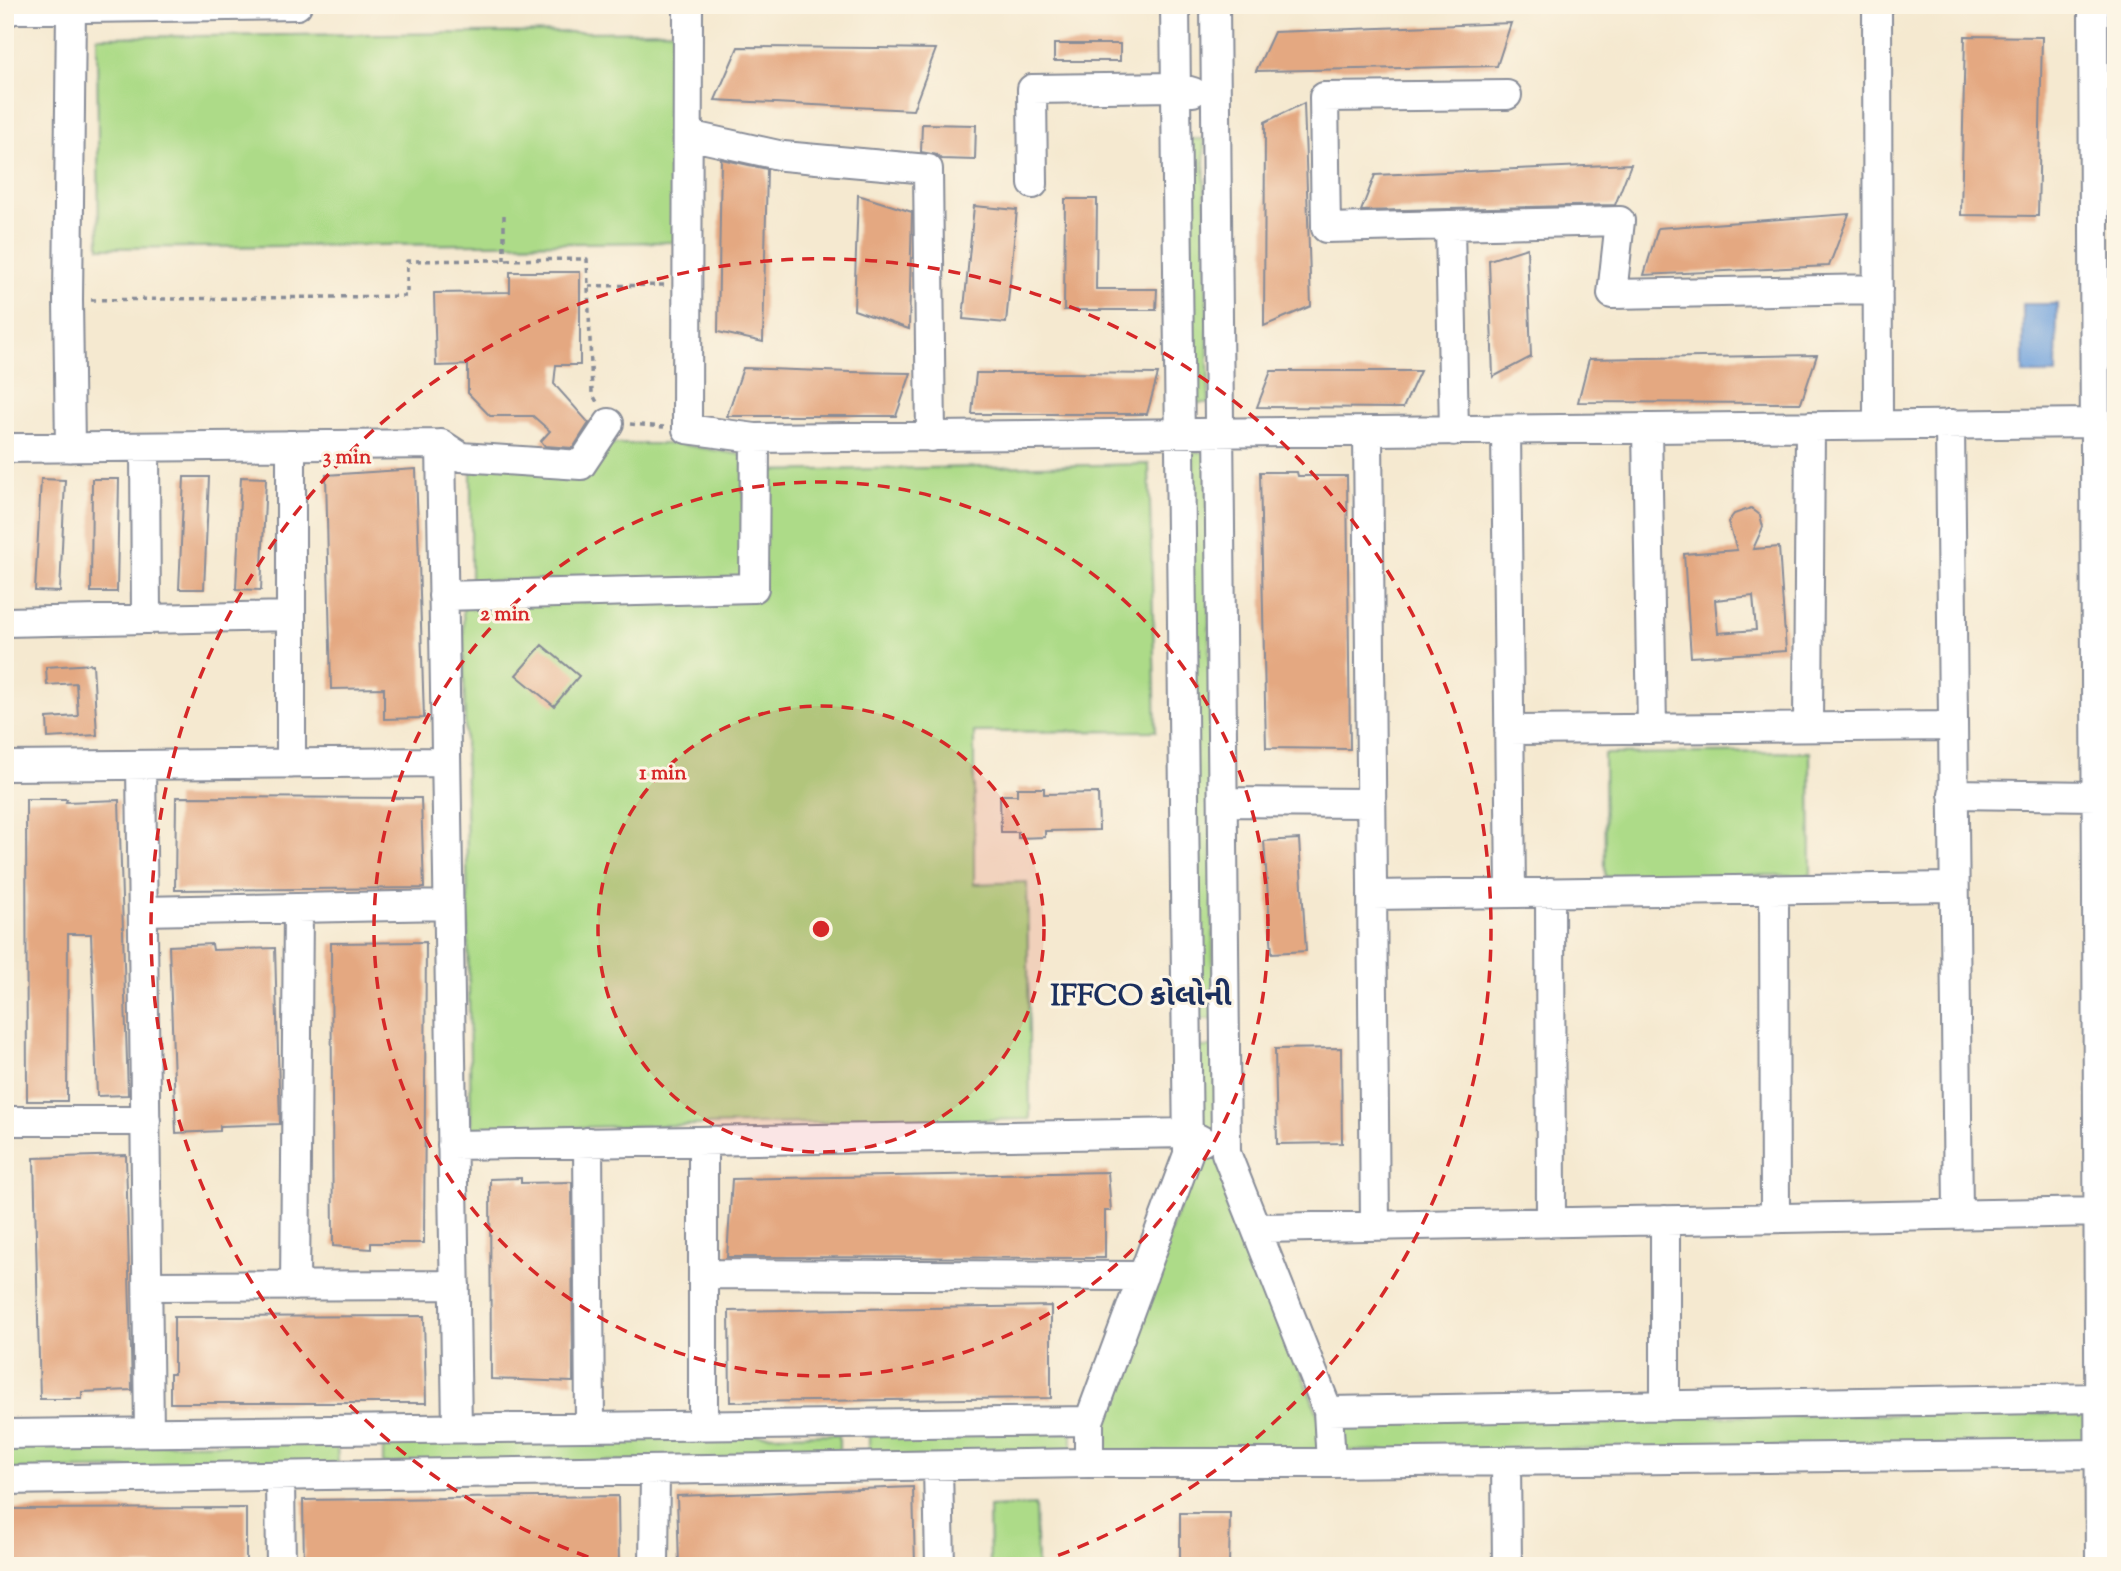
<svg xmlns="http://www.w3.org/2000/svg" width="2121" height="1571" font-family="'Sorts Mill Goudy','Noto Sans Gujarati',serif">
	<rect width="100%" height="100%" fill="#fcf5e5"/>
	<filter id="ink" filterUnits="userSpaceOnUse"><feTurbulence type="fractalNoise" baseFrequency=".0143" numOctaves="2"/><feDisplacementMap in="SourceGraphic" scale="14" xChannelSelector="R" yChannelSelector="G"/><feConvolveMatrix kernelMatrix="1 2 1 2 8 2 1 2 1" color-interpolation-filters="sRGB"/></filter>
	<filter id="wash" filterUnits="userSpaceOnUse"><feTurbulence type="fractalNoise" baseFrequency=".00686" numOctaves="4" result="noise"/><feDisplacementMap in="SourceGraphic" scale="28" xChannelSelector="R" yChannelSelector="G"/><feGaussianBlur stdDeviation="1.57" result="paint"/><feColorMatrix in="noise" values="0 0 0 0 0 0 0 0 0 0 0 0 0 0 0 0 0 1.4 0 .05"/><feComposite in="paint" operator="in"/></filter>
	<g filter="url(#wash)">
		<rect width="100%" height="100%" fill="#f5e9d0"/>
		<!-- green -->
		<path fill="#addb88" stroke="#648573" stroke-width="2" d="M 674,31 L 676,242 L 99,248 L 97,37 Z
			M 1187,139 L 1204,139 L 1209,403 L 1192,403 Z
			M 594,444 L 679,444 L 743,455 L 747,578 L 471,581 L 471,447 L 538,446 L 561,471 Z
			M 1189,452 L 1207,452 L 1214,1019 L 1197,1019 Z
			M 1149,464 L 1156,731 L 974,732 L 974,884 L 1027,882 L 1030,1119 L 471,1129 L 463,604 L 763,599 L 761,471 Z
			M 1810,752 L 1811,875 L 1605,877 L 1604,754 Z
			M 1194,1047 L 1216,1047 L 1219,1163 L 1319,1417 L 1320,1451 L 1101,1452 L 1102,1421 L 1195,1163 Z
			M 2091,1413 L 2091,1444 L 1344,1451 L 1344,1420 Z
			M 869,1432 L 1072,1432 L 1072,1457 L 869,1457 Z
			M 839,1434 L 839,1459 L 383,1464 L 383,1440 Z
			M 337,1442 L 338,1466 L 5,1470 L 5,1446 Z
			M 1035,1505 L 1037,1566 L 990,1566 L 989,1507 Z"/>
		<!-- water -->
		<path fill="#72a3dd" stroke="#46699e" stroke-width="2" d="M 2023,304 L 2057,304 L 2056,374 L 2023,374 Z"/>
		<g id="blocks">
			<!-- building -->
			<path fill="#e4a881" fill-rule="evenodd" d="M 1511,23 L 1497,66 L 1256,71 L 1274,32 Z
				M 1965,36 L 2042,37 L 2038,216 L 1961,215 Z
				M 1054,44 L 1120,44 L 1120,61 L 1054,61 Z
				M 738,47 L 877,48 L 936,49 L 913,110 L 715,100 Z
				M 1304,103 L 1311,306 L 1264,326 L 1265,122 Z
				M 922,124 L 976,125 L 975,160 L 941,159 L 937,155 L 921,152 Z
				M 721,159 L 767,169 L 763,342 L 718,332 Z
				M 1631,164 L 1615,205 L 1361,211 L 1375,175 Z
				M 858,195 L 912,212 L 909,329 L 854,310 Z
				M 1065,199 L 1097,199 L 1096,289 L 1157,289 L 1156,310 L 1064,310 Z
				M 974,206 L 1017,210 L 1006,323 L 963,319 Z
				M 1849,214 L 1829,266 L 1644,275 L 1658,228 Z
				M 1527,248 L 1531,357 L 1493,377 L 1489,260 Z
				M 510,272 L 580,272 L 580,365 L 556,365 L 554,384 L 589,423 L 573,448 L 545,446 L 541,441 L 550,431 L 533,416 L 490,416 L 468,393 L 468,365 L 436,366 L 434,293 L 510,292 Z
				M 1817,355 L 1801,403 L 1578,402 L 1589,359 Z
				M 743,368 L 850,372 L 911,373 L 896,416 L 727,416 Z
				M 1271,371 L 1420,371 L 1403,408 L 1257,407 Z
				M 976,373 L 1067,373 L 1158,374 L 1147,414 L 972,414 Z
				M 416,469 L 424,718 L 384,719 L 384,688 L 331,689 L 326,475 Z
				M 1260,472 L 1297,472 L 1298,476 L 1347,476 L 1350,749 L 1266,748 Z
				M 184,477 L 209,477 L 204,589 L 179,589 Z
				M 241,477 L 266,478 L 261,590 L 236,589 Z
				M 41,479 L 65,480 L 60,592 L 35,591 Z
				M 92,479 L 119,479 L 117,592 L 91,592 Z
				M 1751,508 L 1760,515 L 1763,527 L 1753,549 L 1779,547 L 1786,651 L 1691,657 L 1684,554 L 1737,550 L 1728,522 L 1734,514 ZM 1753,596 L 1756,630 L 1718,633 L 1715,600 Z
				M 542,645 L 579,676 L 554,706 L 516,675 Z
				M 93,664 L 97,735 L 48,738 L 47,718 L 78,716 L 76,683 L 47,685 L 46,667 Z
				M 1017,788 L 1044,788 L 1044,794 L 1098,793 L 1099,830 L 1045,831 L 1045,837 L 1018,838 L 1018,832 L 1001,832 L 1000,795 L 1017,795 Z
				M 176,797 L 421,798 L 424,888 L 175,890 Z
				M 26,799 L 67,799 L 66,802 L 119,800 L 128,1095 L 97,1096 L 91,934 L 68,934 L 67,1101 L 27,1101 Z
				M 1299,839 L 1306,951 L 1272,953 L 1264,841 Z
				M 426,942 L 424,1243 L 371,1243 L 371,1249 L 333,1246 L 331,943 Z
				M 212,944 L 213,950 L 275,948 L 280,1124 L 220,1126 L 220,1131 L 176,1133 L 169,946 Z
				M 1341,1048 L 1342,1143 L 1277,1144 L 1275,1049 Z
				M 126,1155 L 132,1390 L 82,1392 L 82,1399 L 40,1399 L 34,1158 Z
				M 1108,1172 L 1111,1211 L 1105,1211 L 1105,1258 L 727,1257 L 732,1179 Z
				M 521,1178 L 521,1183 L 572,1182 L 573,1382 L 491,1379 L 490,1179 Z
				M 1051,1306 L 1051,1398 L 730,1402 L 729,1311 Z
				M 424,1316 L 426,1403 L 170,1403 L 170,1374 L 174,1374 L 174,1317 Z
				M 913,1487 L 915,1566 L 679,1566 L 677,1496 Z
				M 618,1496 L 619,1566 L 304,1566 L 303,1500 Z
				M 246,1508 L 246,1566 L 5,1566 L 5,1509 Z
				M 1180,1513 L 1230,1513 L 1229,1566 L 1180,1566 Z"/>
		</g>
	</g>
	<g filter="url(#ink)">
		<use href="#blocks" fill-opacity="0" stroke="#888c97" stroke-width="2"/>
		<g fill="none" stroke-linecap="round" stroke-linejoin="round">
			<!-- minor casing -->
			<g stroke="#888c97" stroke-width="32">
				<path id="minor" d="M 688,5 L 687,429 L 755,438 L 2095,423
					M 1215,5 L 1226,1153 L 1328,1411 L 1331,1463
					M 1877,5 L 1878,425
					M 2093,5 L 2100,1566
					M 5,13 L 12,9 L 297,5
					M 1507,95 L 1324,97 L 1326,228 L 1620,221 L 1612,294 L 1878,289
					M 688,135 L 783,156 L 928,169 L 931,437
					M 1033,184 L 1032,89 L 1176,87 L 1193,92
					M 1450,225 L 1454,431
					M 1950,424 L 1958,1215
					M 1647,428 L 1652,729
					M 1506,430 L 1511,893
					M 1368,432 L 1375,1226
					M 441,444 L 457,1427
					M 145,447 L 146,617
					M 5,448 L 441,444 L 461,457 L 581,465 L 609,423
					M 70,448 L 68,300 L 71,8
					M 443,596 L 754,588 L 755,438
					M 5,622 L 291,616
					M 1808,727 L 1810,426
					M 1509,730 L 1953,726
					M 291,764 L 291,445
					M 141,765 L 149,1432
					M 5,766 L 446,762
					M 1953,794 L 2097,796
					M 1223,802 L 1371,803
					M 1774,889 L 1775,1218
					M 1550,892 L 1551,1222
					M 1372,895 L 1954,887
					M 143,911 L 448,905
					M 5,1121 L 146,1121
					M 703,1141 L 703,1423
					M 588,1142 L 590,1425
					M 452,1145 L 1188,1133 L 1203,1141
					M 1665,1220 L 1665,1406
					M 1256,1228 L 2098,1212
					M 703,1274 L 1143,1276
					M 148,1286 L 455,1285
					M 295,1286 L 298,908
					M 1328,1411 L 2099,1398
					M 5,1434 L 1089,1421
					M 1506,1461 L 1507,1566
					M 1089,1463 L 1089,1421 L 1188,1154 L 1175,5
					M 938,1466 L 940,1566
					M 280,1477 L 281,1566
					M 5,1480 L 1089,1463 L 1331,1463 L 2099,1454
					M 654,1566 L 655,1471"/>
			</g>
			<!-- path -->
			<path stroke="#888c97" stroke-width="3.5" stroke-dasharray="5 5" stroke-linecap="butt" d="M 504,260 L 504,212
				M 589,286 L 665,285
				M 91,300 L 407,296 L 407,261 L 587,259 L 592,393 L 598,404
				M 630,424 L 664,427"/>
			<!-- minor -->
			<use href="#minor" stroke="#fff" stroke-width="28"/>
		</g>
	</g>
	<!-- distance rings -->
	<circle cx="821" cy="929" r="223" fill="#d62828" fill-opacity=".12"/>
	<g fill="none" stroke="#d62828" stroke-width="3.5" stroke-dasharray="12 9">
		<circle cx="821" cy="929" r="223"/>
		<circle cx="821" cy="929" r="447"/>
		<path d="M608 1564A670 670 0 1 1 1034 1564"/>
	</g>
	<g text-anchor="middle" stroke-width="6" stroke-linejoin="round" paint-order="stroke">
		<!-- quarter labels -->
		<g font-size="30" font-weight="bold" fill="#1b2f5e" stroke="#fcf5e5">
			<text x="1141" y="1005">IFFCO કોલોની</text>
		</g>
	</g>
	<circle cx="821" cy="929" r="10" fill="#d62828" stroke="#fcf5e5" stroke-width="3.5"/>
	<g font-size="21" text-anchor="middle" font-weight="bold" fill="#d62828" stroke="#fcf5e5" stroke-width="6" stroke-linejoin="round" paint-order="stroke">
		<text x="347" y="463">3 min</text>
		<text x="505" y="620">2 min</text>
		<text x="663" y="779">1 min</text>
	</g>
	<!-- margin -->
	<rect width="2121" height="1571" fill="none" stroke="#fcf5e5" stroke-width="28"/>
</svg>
